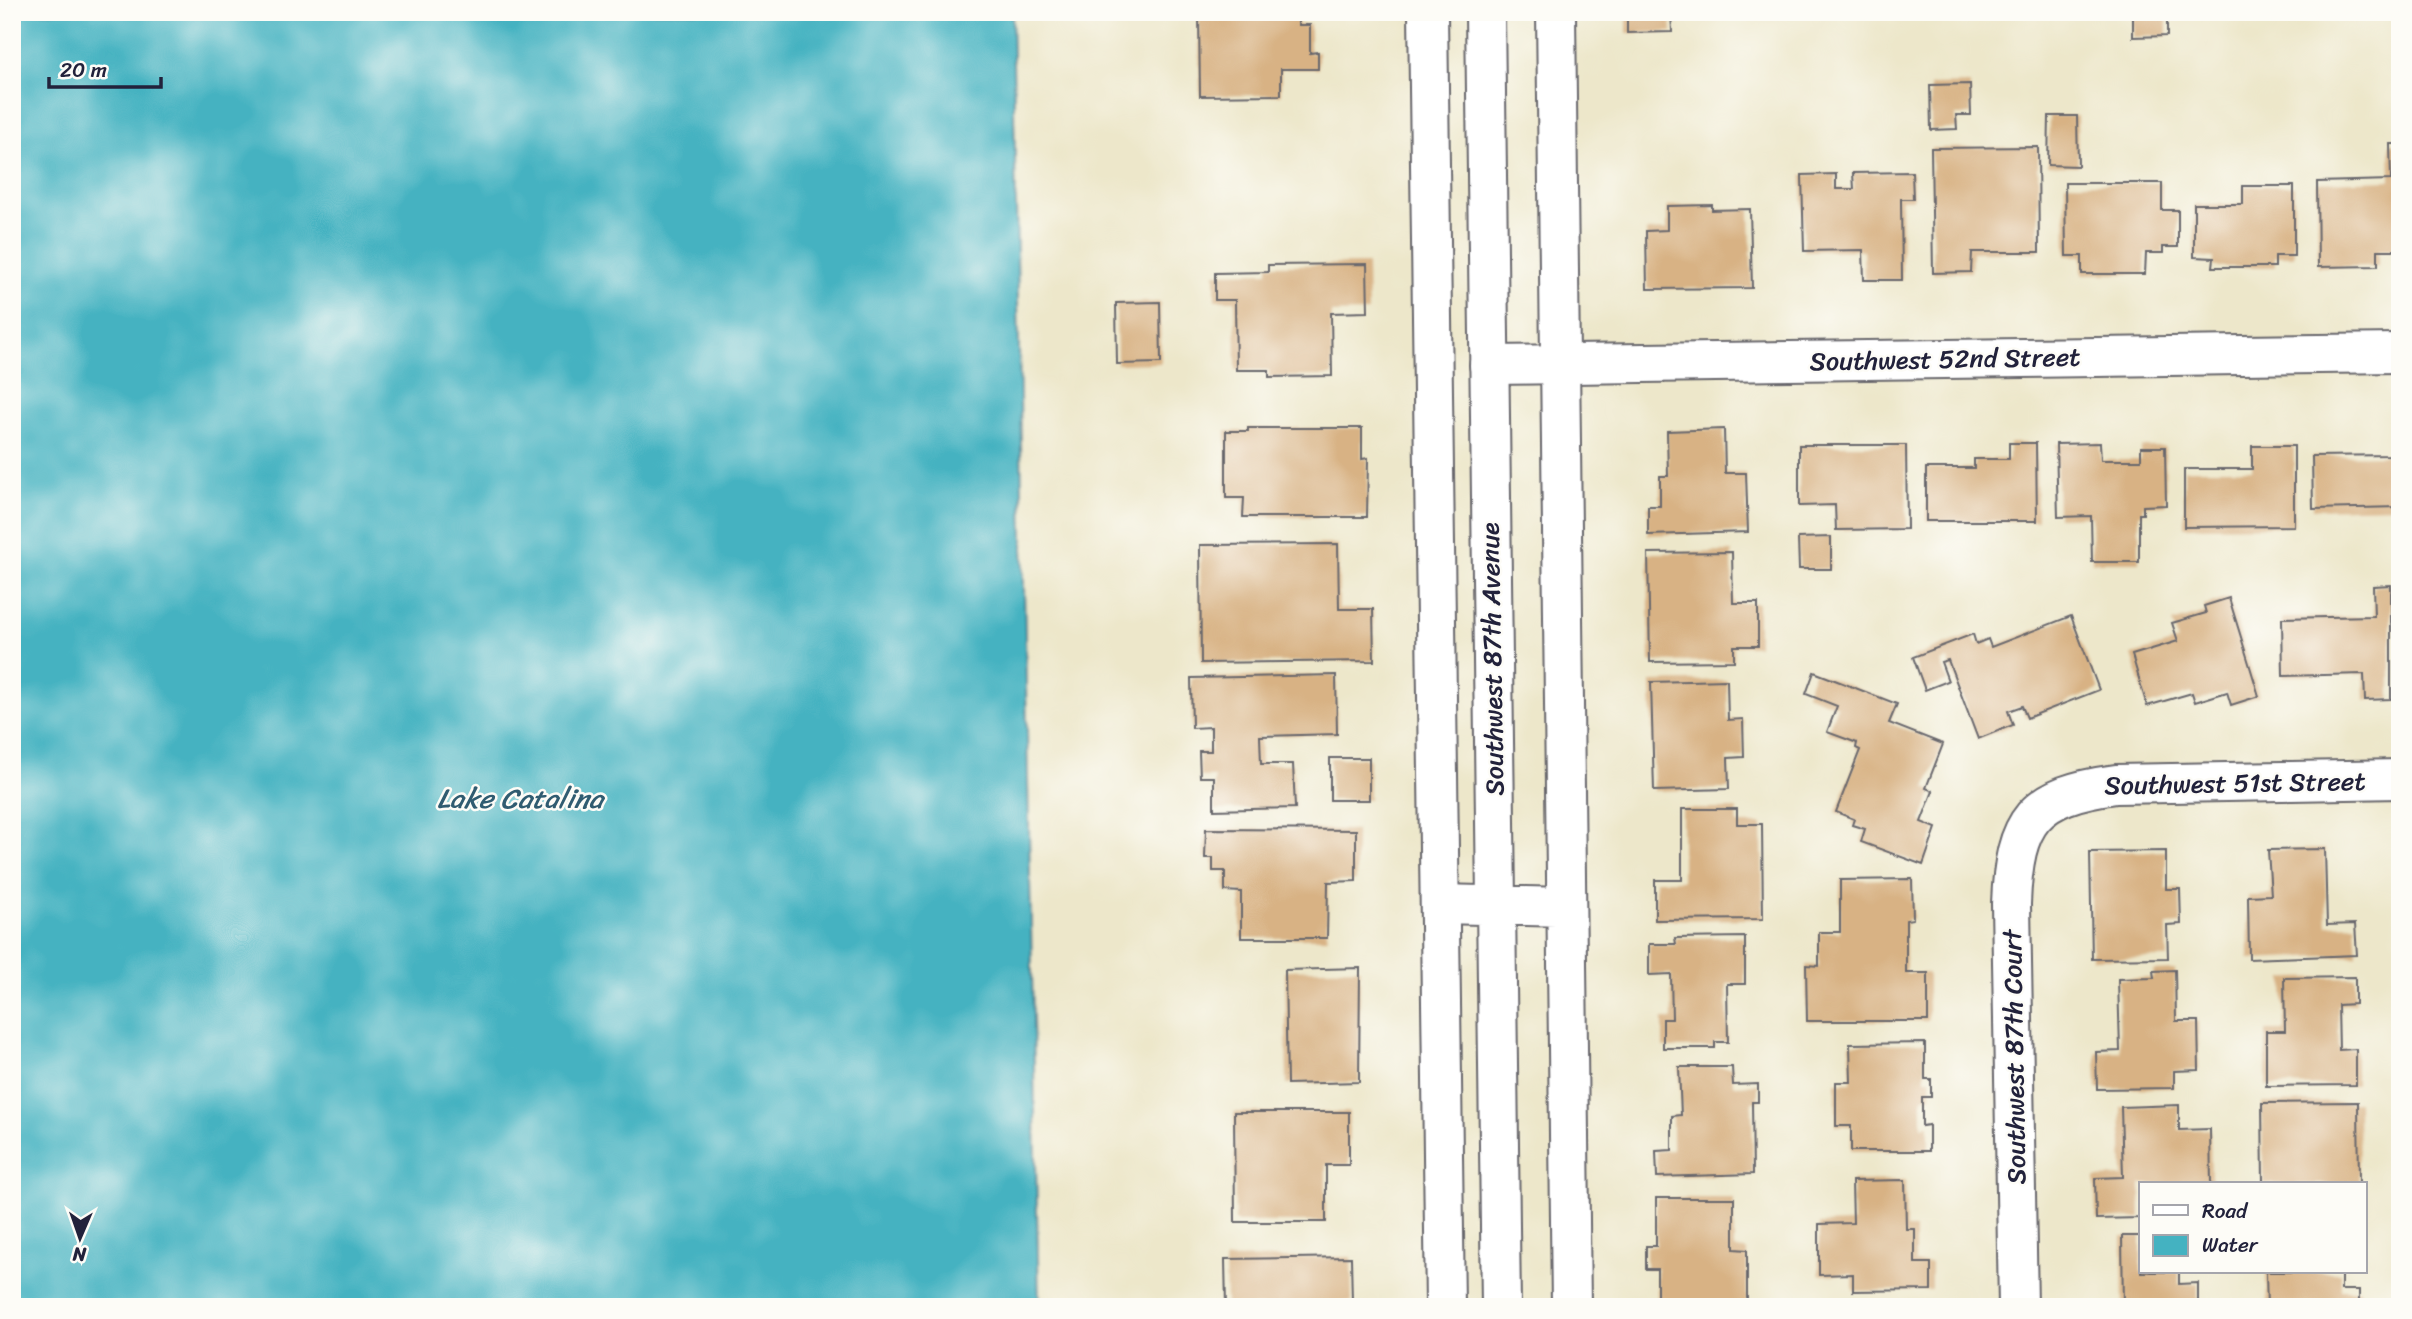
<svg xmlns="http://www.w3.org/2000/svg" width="2412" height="1319" font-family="Sriracha,sans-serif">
	<rect width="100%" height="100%" fill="#fdfcf7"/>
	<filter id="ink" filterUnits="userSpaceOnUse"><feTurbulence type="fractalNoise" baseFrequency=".0143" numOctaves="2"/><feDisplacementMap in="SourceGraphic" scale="14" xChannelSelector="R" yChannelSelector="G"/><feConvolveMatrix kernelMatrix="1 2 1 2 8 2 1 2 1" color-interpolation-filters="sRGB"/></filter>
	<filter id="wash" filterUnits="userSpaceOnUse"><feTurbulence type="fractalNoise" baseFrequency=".00686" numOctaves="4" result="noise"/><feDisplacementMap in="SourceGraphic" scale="28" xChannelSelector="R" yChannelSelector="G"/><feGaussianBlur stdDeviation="1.57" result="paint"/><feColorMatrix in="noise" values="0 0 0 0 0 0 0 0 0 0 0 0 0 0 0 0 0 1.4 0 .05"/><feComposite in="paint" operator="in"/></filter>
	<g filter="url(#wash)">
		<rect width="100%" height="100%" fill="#ede7ca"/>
		<!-- water -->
		<path fill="#44b2c1" stroke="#336a7e" stroke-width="2" d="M 12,12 L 1012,12 L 1039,1307 L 12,1307 Z"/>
		<g id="blocks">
			<!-- building -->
			<path fill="#d8b284" d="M 1199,12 L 1298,12 L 1298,25 L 1310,25 L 1310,53 L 1318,52 L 1318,69 L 1281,69 L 1281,95 L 1200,96 Z
				M 1627,12 L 1671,12 L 1672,32 L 1627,33 Z
				M 2133,12 L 2167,12 L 2167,36 L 2133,37 Z
				M 1970,84 L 1971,115 L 1956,115 L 1957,129 L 1931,130 L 1930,85 Z
				M 2049,116 L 2077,116 L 2078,166 L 2048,165 Z
				M 2390,144 L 2400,144 L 2400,250 L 2378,250 L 2378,266 L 2318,267 L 2317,182 L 2391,180 Z
				M 2038,147 L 2039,252 L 1972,252 L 1971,272 L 1933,273 L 1931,148 Z
				M 1912,172 L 1913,199 L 1901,199 L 1902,280 L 1864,280 L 1863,250 L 1804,251 L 1802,175 L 1836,174 L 1836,189 L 1854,189 L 1853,173 Z
				M 2065,183 L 2162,183 L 2162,210 L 2178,210 L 2178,247 L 2163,247 L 2163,253 L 2146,253 L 2145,274 L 2082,274 L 2082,256 L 2066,256 Z
				M 2243,186 L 2294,186 L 2294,256 L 2275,256 L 2275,267 L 2213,267 L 2214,258 L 2194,257 L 2194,204 L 2243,204 Z
				M 1712,205 L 1712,210 L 1750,209 L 1752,288 L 1647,289 L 1646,231 L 1667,230 L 1667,206 Z
				M 1367,264 L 1368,312 L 1331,313 L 1332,376 L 1269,377 L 1269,370 L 1236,370 L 1235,300 L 1215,300 L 1215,273 L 1268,272 L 1268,265 Z
				M 1160,302 L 1161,363 L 1117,364 L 1116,303 Z
				M 1248,428 L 1362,428 L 1362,459 L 1368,458 L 1367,517 L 1243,517 L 1244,498 L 1226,498 L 1226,431 L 1248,431 Z
				M 1724,429 L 1725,473 L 1746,473 L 1748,532 L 1648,535 L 1648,506 L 1660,506 L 1660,476 L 1668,476 L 1667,431 Z
				M 2394,437 L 2400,437 L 2400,507 L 2313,509 L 2312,456 L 2394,455 Z
				M 2009,443 L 2036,443 L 2037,521 L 1926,521 L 1926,468 L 1974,468 L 1974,459 L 2009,459 Z
				M 2100,443 L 2101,460 L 2141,460 L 2141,447 L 2165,447 L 2166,505 L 2143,506 L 2143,514 L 2139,514 L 2139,562 L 2092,562 L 2091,516 L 2058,517 L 2056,444 Z
				M 1799,445 L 1906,445 L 1907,529 L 1836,530 L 1835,505 L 1799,506 Z
				M 2252,446 L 2294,446 L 2294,526 L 2184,527 L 2184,469 L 2252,469 Z
				M 1831,537 L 1831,569 L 1799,569 L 1798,538 Z
				M 1338,544 L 1339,609 L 1373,609 L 1374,661 L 1201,663 L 1200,545 Z
				M 1732,552 L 1733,603 L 1758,603 L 1758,646 L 1734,646 L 1734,661 L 1650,662 L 1648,553 Z
				M 2391,585 L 2391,699 L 2365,700 L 2364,674 L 2283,676 L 2282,618 L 2374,616 L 2373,586 Z
				M 2229,598 L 2259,696 L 2231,705 L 2227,692 L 2195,702 L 2192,693 L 2147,706 L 2132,655 L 2178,641 L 2172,623 L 2206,613 L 2204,606 Z
				M 2071,616 L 2099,690 L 2027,718 L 2022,706 L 2008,711 L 2013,725 L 1978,739 L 1948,660 L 1941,662 L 1948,681 L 1925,690 L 1913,657 L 1973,634 L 1976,644 L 1988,639 L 1991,647 Z
				M 1814,672 L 1897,704 L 1889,723 L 1943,744 L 1926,788 L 1933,791 L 1921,822 L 1936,828 L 1923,865 L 1861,842 L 1865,829 L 1852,825 L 1854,819 L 1836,812 L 1860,750 L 1856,748 L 1857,743 L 1827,732 L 1837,706 L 1806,694 Z
				M 1336,675 L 1337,734 L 1260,736 L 1261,764 L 1293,764 L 1295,808 L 1214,810 L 1214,777 L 1200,777 L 1199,751 L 1211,751 L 1211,727 L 1192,728 L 1191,678 Z
				M 1727,680 L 1728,720 L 1743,719 L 1744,757 L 1728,758 L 1729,789 L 1654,791 L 1651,682 Z
				M 1330,758 L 1369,758 L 1369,800 L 1330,800 Z
				M 1682,809 L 1737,809 L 1737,824 L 1762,824 L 1763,919 L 1655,920 L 1655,880 L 1682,880 Z
				M 1206,829 L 1356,830 L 1356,881 L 1328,882 L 1327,938 L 1241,938 L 1241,892 L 1225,891 L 1225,871 L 1213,871 L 1213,858 L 1205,858 Z
				M 2325,849 L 2327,925 L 2355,924 L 2357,955 L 2249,959 L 2248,896 L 2271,895 L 2268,850 Z
				M 2166,851 L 2166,889 L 2180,889 L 2181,924 L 2167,925 L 2168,958 L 2092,959 L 2090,852 Z
				M 1912,879 L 1913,919 L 1906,920 L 1906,973 L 1928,973 L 1928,1021 L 1807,1021 L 1806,965 L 1819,966 L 1819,932 L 1840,932 L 1840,880 Z
				M 1745,937 L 1745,984 L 1727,984 L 1728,1042 L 1715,1042 L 1715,1048 L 1663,1048 L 1663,1019 L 1672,1019 L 1671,974 L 1649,975 L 1649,944 L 1676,944 L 1675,938 Z
				M 1360,968 L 1359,1082 L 1287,1084 L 1285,970 Z
				M 2175,970 L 2176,1021 L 2198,1021 L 2199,1070 L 2174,1071 L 2174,1088 L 2097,1089 L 2096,1052 L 2120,1051 L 2118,979 L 2154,978 L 2153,971 Z
				M 2355,977 L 2355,1004 L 2338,1005 L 2339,1050 L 2356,1049 L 2356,1085 L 2266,1086 L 2266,1031 L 2285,1031 L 2284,978 Z
				M 1925,1043 L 1925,1079 L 1931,1079 L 1931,1097 L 1922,1097 L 1922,1126 L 1929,1125 L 1929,1151 L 1851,1151 L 1851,1126 L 1836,1126 L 1836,1082 L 1851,1082 L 1850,1044 Z
				M 1679,1067 L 1732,1067 L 1733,1085 L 1758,1084 L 1758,1102 L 1752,1102 L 1753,1174 L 1657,1177 L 1656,1151 L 1672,1150 L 1672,1116 L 1681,1115 Z
				M 2358,1102 L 2359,1184 L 2263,1184 L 2262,1103 Z
				M 2179,1105 L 2179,1130 L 2210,1129 L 2211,1184 L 2141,1184 L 2141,1218 L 2096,1219 L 2095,1178 L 2123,1177 L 2121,1107 Z
				M 1234,1112 L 1349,1112 L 1349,1165 L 1326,1165 L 1326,1222 L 1235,1222 Z
				M 1905,1180 L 1906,1229 L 1915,1229 L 1915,1263 L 1931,1263 L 1931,1290 L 1853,1291 L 1853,1274 L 1819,1275 L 1819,1224 L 1853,1223 L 1852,1181 Z
				M 1656,1198 L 1734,1198 L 1734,1249 L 1747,1250 L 1747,1303 L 1657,1304 L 1657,1269 L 1646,1269 L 1646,1246 L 1656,1246 Z
				M 2122,1236 L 2141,1236 L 2141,1272 L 2179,1272 L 2179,1284 L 2198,1283 L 2198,1307 L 2123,1307 Z
				M 1351,1257 L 1352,1302 L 1335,1303 L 1335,1307 L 1226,1307 L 1225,1259 Z
				M 2266,1272 L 2341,1272 L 2341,1290 L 2359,1290 L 2359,1307 L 2267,1307 Z"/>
		</g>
	</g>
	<g filter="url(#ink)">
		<use href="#blocks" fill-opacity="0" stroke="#69676d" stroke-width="2"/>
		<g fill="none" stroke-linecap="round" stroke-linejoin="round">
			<!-- minor casing -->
			<g stroke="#69676d" stroke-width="42">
				<path id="minor" d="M 1428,12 L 1445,1307
					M 1489,365 L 2400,353
					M 2018,1307 L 2011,904 C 2014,820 2033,795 2116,784 L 2400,779"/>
			</g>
			<!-- secondary casing -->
			<g stroke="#69676d" stroke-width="42">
				<path id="secondary" d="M 1485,12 L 1501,1307
					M 1556,12 L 1571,1307
					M 1440,904 L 1566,907"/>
			</g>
			<!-- minor -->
			<use href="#minor" stroke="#fff" stroke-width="38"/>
			<!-- secondary -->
			<use href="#secondary" stroke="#fff" stroke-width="38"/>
		</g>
	</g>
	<g text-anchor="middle" stroke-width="5" stroke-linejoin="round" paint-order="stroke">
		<!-- street labels -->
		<g font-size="26" fill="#22223b" stroke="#fdfcf7">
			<text transform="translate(1945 359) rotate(-1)" y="9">Southwest 52nd Street</text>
			<text transform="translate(1492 659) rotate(-91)" y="9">Southwest 87th Avenue</text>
			<text transform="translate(2235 783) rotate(-1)" y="9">Southwest 51st Street</text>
			<text transform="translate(2014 1057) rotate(-91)" y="9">Southwest 87th Court</text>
		</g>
		<!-- water labels -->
		<g font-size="28" font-style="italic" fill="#305c71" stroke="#fdfcf7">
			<text x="520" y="808">Lake Catalina</text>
		</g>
	</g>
	<!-- margin -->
	<rect width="2412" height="1319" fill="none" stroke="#fdfcf7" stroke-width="42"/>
	<!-- legend -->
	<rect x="2139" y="1182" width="228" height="91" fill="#fdfcf7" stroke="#a5a5ac" stroke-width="2"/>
	<rect x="2153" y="1205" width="35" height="10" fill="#ffffff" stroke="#a5a5ac" stroke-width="2"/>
	<text x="2202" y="1218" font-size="21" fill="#22223b">Road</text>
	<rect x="2153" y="1235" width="35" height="21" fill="#44b2c1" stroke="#a5a5ac" stroke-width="2"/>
	<text x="2202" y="1252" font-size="21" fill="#22223b">Water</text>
	<!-- north arrow -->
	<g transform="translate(80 1238) rotate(182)" stroke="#fdfcf7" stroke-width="5" paint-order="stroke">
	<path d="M0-5L12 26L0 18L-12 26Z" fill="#22223b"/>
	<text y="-10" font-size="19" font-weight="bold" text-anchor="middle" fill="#22223b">N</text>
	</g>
	<!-- scale -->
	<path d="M49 77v10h112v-10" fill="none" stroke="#22223b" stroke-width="3.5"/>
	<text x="60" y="77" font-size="21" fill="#22223b" stroke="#fdfcf7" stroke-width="5" paint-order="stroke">20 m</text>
</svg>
